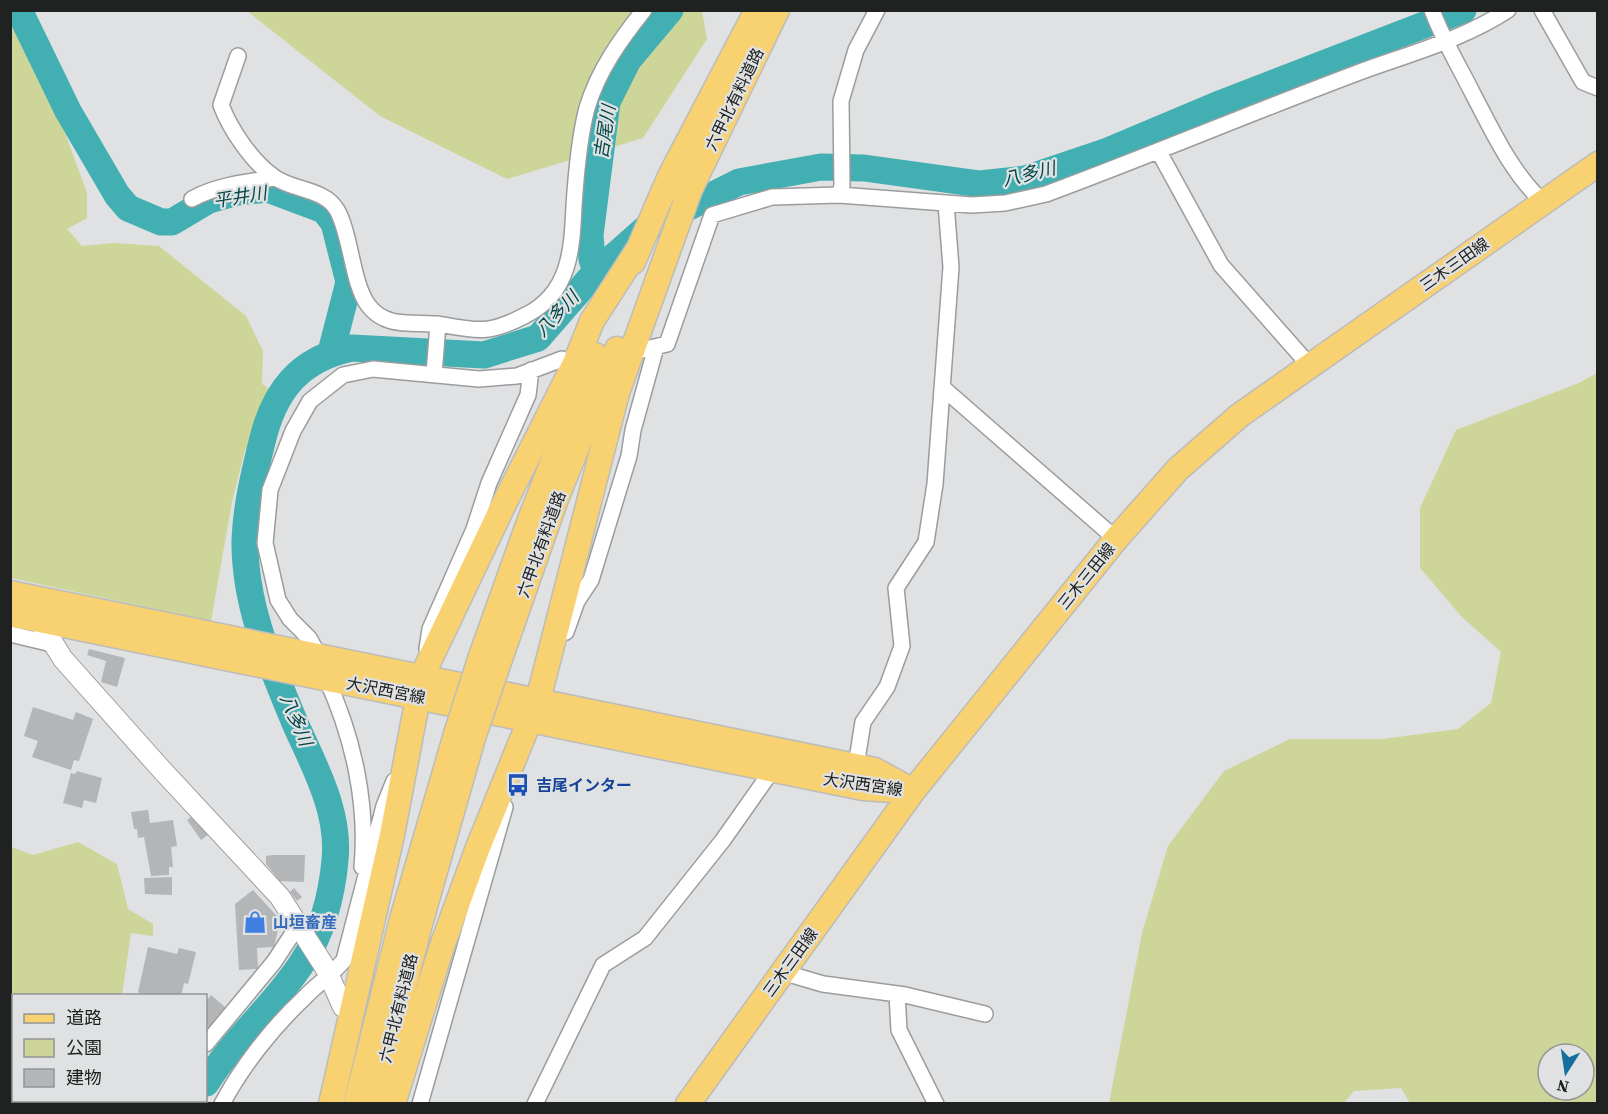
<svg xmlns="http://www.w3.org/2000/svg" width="1608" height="1114" font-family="'Source Serif 4','Noto Sans JP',serif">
	<rect width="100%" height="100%" fill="#dfe1e2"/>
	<!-- green -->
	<path fill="#ced599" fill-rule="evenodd" d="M 247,11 L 702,11 L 707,39 L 643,138 L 507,179 L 380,116 Z
		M 18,24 L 61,122 L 87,193 L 87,218 L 67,229 L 82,246 L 114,243 L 159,246 L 246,316 L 263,351 L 262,384 L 281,396 L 245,450 L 232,502 L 211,621 L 11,578 L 10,26 Z
		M 1597,373 L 1597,1103 L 1410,1103 L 1401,1088 L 1354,1091 L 1344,1103 L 1109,1103 L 1142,933 L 1168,846 L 1224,771 L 1290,739 L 1383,739 L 1458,729 L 1491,703 L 1501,652 L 1462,617 L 1420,568 L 1420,508 L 1456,430 L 1579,383 ZM 1548,1054 L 1584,1054 L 1584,1090 L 1548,1090 Z
		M 78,842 L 117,864 L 128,909 L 153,924 L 153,936 L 131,933 L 122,995 L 14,996 L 13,1050 L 11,1053 L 11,847 L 33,855 Z"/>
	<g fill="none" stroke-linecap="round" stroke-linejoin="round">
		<!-- river -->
		<path stroke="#42afb3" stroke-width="27" d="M 19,10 L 68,111 L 117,195 L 128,208 L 161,222 L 172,222 L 209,200 L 238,192 L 268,189 L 324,210 L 334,223 L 349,282 L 331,352
			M 596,272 L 592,259 L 590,235 L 607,102 L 628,60 L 670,10
			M 206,1083 C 233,1040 274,1006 302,963 C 322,934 332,895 335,860 C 340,811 314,766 295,723 C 271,665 244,605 245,540 C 246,508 254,474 262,442 C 274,391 299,359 352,348 L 484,355 L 538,338 L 592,276 L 645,229 L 739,182 L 821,167 L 864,168 L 980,184 L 1025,179 L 1108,151 L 1222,103 L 1463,10
			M 192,1104 L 194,1100"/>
	</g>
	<!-- building -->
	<path fill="#b4b5b7" d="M 89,649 L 125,658 L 117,687 L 101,682 L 106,661 L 87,655 Z
		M 33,707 L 73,720 L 76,712 L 93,719 L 79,761 L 74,760 L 71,770 L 32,757 L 38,741 L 24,736 Z
		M 77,771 L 102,778 L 96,803 L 84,800 L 82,808 L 63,803 L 71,773 L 75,774 Z
		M 148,810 L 150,823 L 173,820 L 177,846 L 171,847 L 173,867 L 169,867 L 169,875 L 151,876 L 144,837 L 138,838 L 137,829 L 134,829 L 131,812 Z
		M 194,815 L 208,835 L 201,840 L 187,820 Z
		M 273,855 L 305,855 L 304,882 L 280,881 L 266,864 L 266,856 Z
		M 172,877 L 172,895 L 145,894 L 144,878 Z
		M 294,888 L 302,897 L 297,901 L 290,892 Z
		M 253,890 L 285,925 L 278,930 L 274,947 L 257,948 L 258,969 L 239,970 L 235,904 Z
		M 148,947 L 177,954 L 179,948 L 196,952 L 188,984 L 184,983 L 181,996 L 146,996 L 138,992 Z
		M 211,995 L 226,1008 L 209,1029 L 206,1026 L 206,1002 Z"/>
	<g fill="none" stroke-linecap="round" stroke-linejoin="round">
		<!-- minor casing -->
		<g stroke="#9b9c9e" stroke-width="18">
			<path id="minor" d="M 1432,10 C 1443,40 1459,66 1473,94 C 1493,132 1511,172 1543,202
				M 1542,10 L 1583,82 L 1598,88
				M 238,56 L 221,105 C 230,129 252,162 274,177 C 293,191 324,188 337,210 C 351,235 352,283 368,305 C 387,331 418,320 444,325 C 481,332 492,333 526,315 C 570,293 572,250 574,206 C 576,175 579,138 587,108 C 598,71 620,40 644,10
				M 1159,152 L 1221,265 L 1310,366
				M 839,195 L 842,186 L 841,101 L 856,50 L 877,10
				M 192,199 C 217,185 247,182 275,178
				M 642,350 L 667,344 L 712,215 L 772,197 L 839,195 L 972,205 L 1005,203 L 1046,194 C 1151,155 1253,112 1357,73 C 1408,54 1462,40 1508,10
				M 434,374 L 438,324
				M 943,388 L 1116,539
				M 566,632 L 577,601 L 591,580 L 629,456 L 633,430 L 656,347
				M 10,634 L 52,644
				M 427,649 L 430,629 L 474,529 L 489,483 L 528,395 L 531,370
				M 319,656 L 309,638 L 290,619 L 278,600 L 265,543 L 270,490 L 293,431 L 310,401 L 343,375 L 373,369 L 479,379 L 517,376 L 562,359
				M 326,678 C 353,736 368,803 362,867
				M 856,766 L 863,722 L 887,687 L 902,646 L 896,588 L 926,542 L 935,484 L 951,267 L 946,204
				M 782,972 L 823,984 L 905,995 L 985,1014
				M 897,994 L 899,1030 L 936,1104
				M 206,1044 L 274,962 L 299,924
				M 171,1104 L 172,1100
				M 222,1104 C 242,1066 273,1027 304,998 C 317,984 332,975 344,960 L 384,806 L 394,781
				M 420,1104 L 505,807
				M 535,1104 L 603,965 L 645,938 L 723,840 L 773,769"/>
		</g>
		<!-- tertiary casing -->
		<g stroke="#9b9c9e" stroke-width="22">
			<path id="tertiary" d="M 38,619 L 63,659 L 161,769 L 280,897 L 326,969 L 343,1007"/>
		</g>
		<!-- primary casing -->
		<g stroke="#bcbcbc" stroke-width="27">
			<path id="primary" d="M 685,200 L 777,10
				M 633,262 L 670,176 L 757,10
				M 10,593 L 875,770 L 913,791
				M 10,614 L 863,788 L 905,791
				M 481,656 L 529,522 L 595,355
				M 500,659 L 556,499 L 617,349
				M 331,1104 L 392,835 L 422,676 L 503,506 L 575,363 L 592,321 L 639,248
				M 356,1104 L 402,919 L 456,734
				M 374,1104 L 420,924 L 473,738
				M 393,1104 L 442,946 L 477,850 L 538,700 L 617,393 L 691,187
				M 688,1104 L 913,791 L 1116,539 L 1178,469 L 1240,415 L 1598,164"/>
		</g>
		<!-- minor -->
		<use href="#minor" stroke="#fff" stroke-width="15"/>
		<!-- tertiary -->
		<use href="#tertiary" stroke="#fff" stroke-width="20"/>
		<!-- primary -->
		<use href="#primary" stroke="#f8d171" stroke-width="24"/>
		<!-- primary-bridge casing -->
		<g stroke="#bcbcbc" stroke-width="27" stroke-linecap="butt">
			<path id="primary-bridge" d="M 456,734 L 481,656
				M 473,738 L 500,659"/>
		</g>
		<!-- primary-bridge -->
		<use href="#primary-bridge" stroke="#f8d171" stroke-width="24"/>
	</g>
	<!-- icons -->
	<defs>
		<g id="bus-bare" transform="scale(1.8)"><path d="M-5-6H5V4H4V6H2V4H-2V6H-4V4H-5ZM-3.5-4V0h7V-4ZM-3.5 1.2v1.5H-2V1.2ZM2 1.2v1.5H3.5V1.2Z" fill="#1a4fb4" stroke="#dfe1e2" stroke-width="2.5" paint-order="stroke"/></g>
		<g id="shop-bare" transform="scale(1.8)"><path d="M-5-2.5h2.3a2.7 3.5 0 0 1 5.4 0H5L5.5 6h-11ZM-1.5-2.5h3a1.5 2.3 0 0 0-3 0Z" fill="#3f7fe0" stroke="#dfe1e2" stroke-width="2.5" paint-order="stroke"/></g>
	</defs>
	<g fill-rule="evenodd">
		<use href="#bus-bare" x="518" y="785"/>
		<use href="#shop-bare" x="255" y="922"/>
	</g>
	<g text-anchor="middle" stroke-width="4.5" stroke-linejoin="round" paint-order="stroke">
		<!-- street labels -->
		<g font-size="16" fill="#202121" stroke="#dfe1e2">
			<text transform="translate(734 99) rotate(-64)" y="6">六甲北有料道路</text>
			<text transform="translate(1454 264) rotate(-35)" y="6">三木三田線</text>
			<text transform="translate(541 544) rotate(-70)" y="6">六甲北有料道路</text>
			<text transform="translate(1086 576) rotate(-51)" y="6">三木三田線</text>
			<text transform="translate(386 690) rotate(11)" y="6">大沢西宮線</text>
			<text transform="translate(863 784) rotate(8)" y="6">大沢西宮線</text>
			<text transform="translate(790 962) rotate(-54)" y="6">三木三田線</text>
			<text transform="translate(398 1008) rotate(-76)" y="6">六甲北有料道路</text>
		</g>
		<!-- transit labels -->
		<g font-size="16" font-weight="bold" fill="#164399" stroke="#dfe1e2" text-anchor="start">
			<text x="536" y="791">吉尾インター</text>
		</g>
		<!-- shop labels -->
		<g font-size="16" font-weight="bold" fill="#366cbe" stroke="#dfe1e2" text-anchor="start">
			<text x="273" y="928">山垣畜産</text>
		</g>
		<!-- water labels -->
		<g font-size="18" font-style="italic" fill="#004547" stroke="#dfe1e2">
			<text transform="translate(605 132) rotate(-81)" y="6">吉尾川</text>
			<text transform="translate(1029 174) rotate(-13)" y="6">八多川</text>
			<text transform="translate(240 197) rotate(-9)" y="6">平井川</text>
			<text transform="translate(557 314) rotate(-47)" y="6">八多川</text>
			<text transform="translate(296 720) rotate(67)" y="6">八多川</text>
		</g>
	</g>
	<!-- border -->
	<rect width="1608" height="1114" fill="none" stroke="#202121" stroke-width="24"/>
	<!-- legend -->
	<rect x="12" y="994" width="195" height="108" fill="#dfe1e2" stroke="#939495" stroke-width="1.5"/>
	<rect x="24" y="1014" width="30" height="9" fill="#f8d171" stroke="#939495" stroke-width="1.5"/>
	<text x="66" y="1024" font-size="18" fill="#202121">道路</text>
	<rect x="24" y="1039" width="30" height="18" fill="#ced599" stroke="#939495" stroke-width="1.5"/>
	<text x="66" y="1054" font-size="18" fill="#202121">公園</text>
	<rect x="24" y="1069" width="30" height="18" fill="#b4b5b7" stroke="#939495" stroke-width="1.5"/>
	<text x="66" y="1084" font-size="18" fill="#202121">建物</text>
	<!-- north arrow -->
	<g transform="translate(1566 1072) rotate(192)"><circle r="28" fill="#dfe1e2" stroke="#939495" stroke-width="1.5"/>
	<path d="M0-4.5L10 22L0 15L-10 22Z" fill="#136f9e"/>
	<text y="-9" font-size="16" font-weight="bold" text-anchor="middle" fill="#202121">N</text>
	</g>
</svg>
